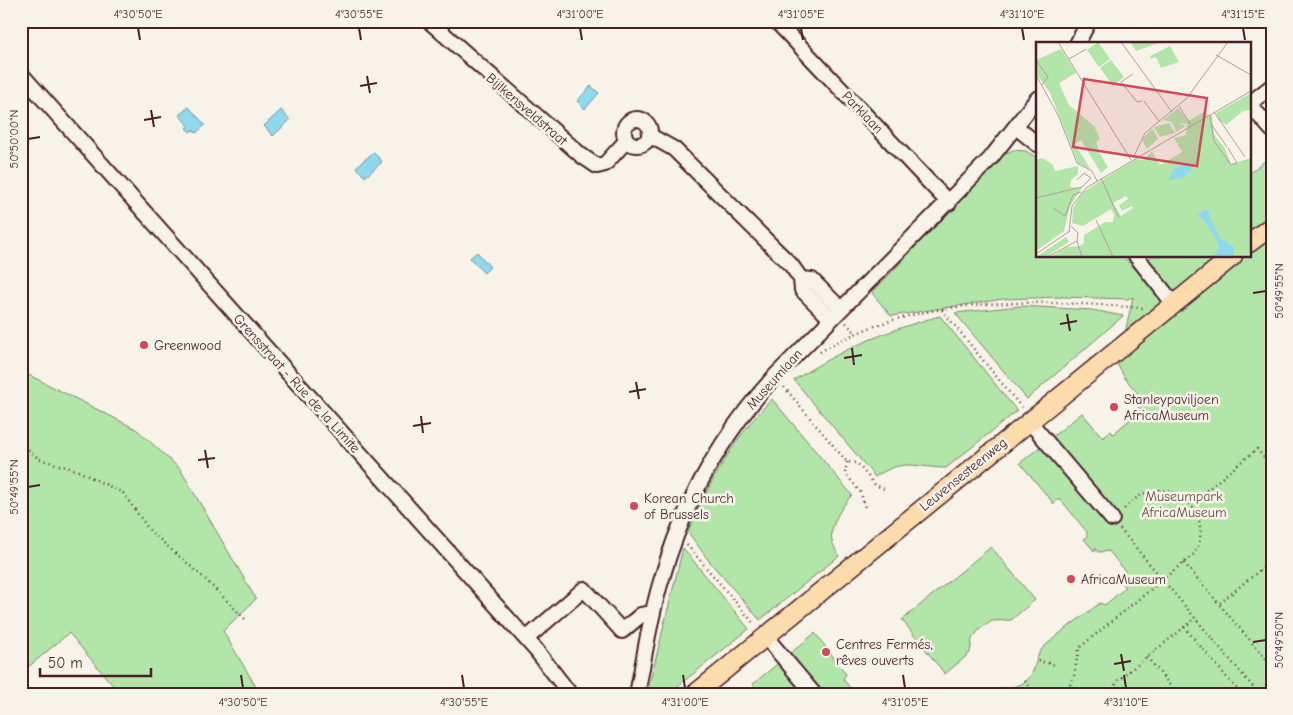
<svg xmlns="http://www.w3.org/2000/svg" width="1293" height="715" font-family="'Comic Neue',sans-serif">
	<rect width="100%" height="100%" fill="#f7f3e8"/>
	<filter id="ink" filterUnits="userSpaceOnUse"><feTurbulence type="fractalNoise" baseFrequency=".02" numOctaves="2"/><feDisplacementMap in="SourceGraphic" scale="10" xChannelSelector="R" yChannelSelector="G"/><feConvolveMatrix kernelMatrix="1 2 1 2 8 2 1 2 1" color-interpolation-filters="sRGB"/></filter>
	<g filter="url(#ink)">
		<!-- green -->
		<path fill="#b1e6a8" stroke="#7e826a" d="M 1013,150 L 1026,151 L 1037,158 L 1037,256 L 1123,256 L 1135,270 L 1152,256 L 1249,256 L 1249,174 L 1272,155 L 1272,694 L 990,694 C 1000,685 1013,690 1025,682 C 1037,673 1034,658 1042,649 C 1059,632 1081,618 1100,603 L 1105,605 L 1125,588 L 1122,581 L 1125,571 L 1109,551 L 1098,552 L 1095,548 L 1095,552 L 1084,539 L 1087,537 L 1087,532 L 1061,500 L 1056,500 L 1054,504 L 1020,463 L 1082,413 L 1103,438 L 1111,431 L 1113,434 L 1139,412 L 1137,409 L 1145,402 L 1125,378 L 1118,366 L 1133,297 L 1127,299 L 1062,297 L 1003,299 L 891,316 L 872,293 L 1002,155 Z
			M 1020,306 L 1092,310 L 1123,316 L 1027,399 L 955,313 Z
			M 940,316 L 1017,411 L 946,468 C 917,468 904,457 875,477 L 794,380 C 840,350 887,330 940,316 Z
			M 21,371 L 136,429 L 180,469 L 256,599 L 223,631 L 255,685 L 257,694 L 120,694 L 69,633 L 21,673 Z
			M 772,399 L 852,495 C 843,505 828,527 832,541 C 833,546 837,551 839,556 L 760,620 L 709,561 L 688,532 C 708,484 735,436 772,399 Z
			M 991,547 L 1035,600 L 1011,620 L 992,621 L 980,629 L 972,639 L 970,653 L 945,674 L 902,620 Z
			M 683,548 L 749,629 L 668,694 L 647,694 Z
			M 815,633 L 846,674 L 843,679 L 855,694 L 761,694 L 753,684 Z"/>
		<!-- water -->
		<path fill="#8ed9ee" stroke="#738fa0" d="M 591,86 L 599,93 L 585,109 L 577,101 Z
			M 189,107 L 205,125 L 196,133 L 193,130 L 190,132 L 186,128 L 189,126 L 179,115 Z
			M 281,110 L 290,120 L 273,136 L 264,126 Z
			M 374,152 L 382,162 L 365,177 L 356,167 Z
			M 477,252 L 490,267 L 484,273 L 470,258 Z"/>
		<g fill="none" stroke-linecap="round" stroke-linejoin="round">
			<!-- minor casing -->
			<g stroke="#4a1f2b" stroke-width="18">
				<path id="minor" d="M 429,21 L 582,156 L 597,166 L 605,164 L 627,140
					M 776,21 L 949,203
					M 1077,44 L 1089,21
					M 21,74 L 536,650 L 570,694
					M 1249,104 L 1272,130
					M 1249,104 L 1272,86
					M624 132a13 13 0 1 1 26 0a13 13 0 1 1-26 0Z
					M 1016,127 L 1037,144
					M 649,135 L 674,149 L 791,265 L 801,279 L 812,280 L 841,309
					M 1136,256 L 1173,303
					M 801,279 L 802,290 L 831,319
					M 1029,421 L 1112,519
					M 765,636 L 814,694
					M 526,639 L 584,589 L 622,631 L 641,615 L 653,613
					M 637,694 C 645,655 650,615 662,578 C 684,502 722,434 775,376 L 990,159 L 1037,99"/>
			</g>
			<!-- major casing -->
			<g stroke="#4a1f2b" stroke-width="21">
				<path id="major" d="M 1249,243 L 1272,226
					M 695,694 L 1233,256"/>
			</g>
			<!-- path -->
			<path stroke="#4a1f2b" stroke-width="2.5" stroke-dasharray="1 4" stroke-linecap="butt" d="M 942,310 L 1022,408
				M 846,323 L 856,333
				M 820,352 C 917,293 1036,300 1144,308
				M 784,387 L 847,462 L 857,463 L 875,485 L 887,490
				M 21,443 L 39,459 L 76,470 L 123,493 L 150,531 L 204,578 L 245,619
				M 847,462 L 845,473 L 861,493 L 865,508
				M 1191,503 L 1257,449 L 1272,467
				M 1120,529 L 1259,694
				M 687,545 L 755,625
				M 1184,563 L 1272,666
				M 1220,603 L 1272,560
				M 1184,627 L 1241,694
				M 1147,657 L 1177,694
				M 1038,661 L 1056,665
				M 1025,681 L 1036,694
				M 1003,688 L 1003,694
				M 1066,694 L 1074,676 L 1079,648 L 1194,554 C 1213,524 1187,483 1152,491 C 1140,493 1132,502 1123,510
				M 1111,694 L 1117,681 L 1196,618"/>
			<!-- minor -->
			<use href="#minor" stroke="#f7f3e8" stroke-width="14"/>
			<!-- major -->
			<use href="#major" stroke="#fcdcac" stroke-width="18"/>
		</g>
	</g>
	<!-- ticks -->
	<path fill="none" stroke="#4a1f2b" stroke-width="2" d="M 138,28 L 140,40M 359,28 L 361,40M 580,28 L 582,40M 801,28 L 803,40M 1022,28 L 1024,40M 1243,28 L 1245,40M 367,76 L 370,93M 360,86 L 377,83M 151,110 L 154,127M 144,120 L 161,117M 28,139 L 40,137M 1253,293 L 1266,291M 1067,314 L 1070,331M 1060,324 L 1077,321M 852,348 L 854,365M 844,358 L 862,355M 636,382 L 639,399M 629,392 L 646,389M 421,416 L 423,433M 413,426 L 431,423M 205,450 L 208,468M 198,460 L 215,458M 28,487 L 40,485M 1253,642 L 1266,640M 1121,654 L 1124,671M 1114,664 L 1131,661M 241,675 L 243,688M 462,675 L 464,688M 683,675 L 685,688M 903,675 L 905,688M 1124,675 L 1126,688"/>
	<!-- markers -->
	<g fill="#d1495b" stroke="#f7f3e8" stroke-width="2">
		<circle cx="144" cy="345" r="5"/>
		<circle cx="1114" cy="407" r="5"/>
		<circle cx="634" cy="506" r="5"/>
		<circle cx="1071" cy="579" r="5"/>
		<circle cx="826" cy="652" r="5"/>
	</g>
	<g text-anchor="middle" stroke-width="5" stroke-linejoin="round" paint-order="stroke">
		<!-- street labels -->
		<g font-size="14" fill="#4a1f2b" stroke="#f7f3e8">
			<text transform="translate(527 109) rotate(41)" y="5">Bijlkensveldstraat</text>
			<text transform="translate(863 112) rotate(46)" y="5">Parklaan</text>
			<text transform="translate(774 379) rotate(-48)" y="5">Museumlaan</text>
			<text transform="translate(297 383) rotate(48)" y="5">Grensstraat - Rue de la Limite</text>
			<text transform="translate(963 474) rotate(-39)" y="5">Leuvensesteenweg</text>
		</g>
		<!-- poi labels -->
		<g font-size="14" fill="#4a1f2b" stroke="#f7f3e8" text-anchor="start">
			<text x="154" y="350">Greenwood</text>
			<text x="1124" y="404">Stanleypaviljoen<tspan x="1124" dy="16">AfricaMuseum</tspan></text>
			<text x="644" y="503">Korean Church<tspan x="644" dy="16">of Brussels</tspan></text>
			<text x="1081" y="584">AfricaMuseum</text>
			<text x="836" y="649">Centres Fermés,<tspan x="836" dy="16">rêves ouverts</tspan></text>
		</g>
		<!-- park labels -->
		<g font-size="14" fill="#64514a" stroke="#f7f3e8">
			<text x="1184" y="501">Museumpark<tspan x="1184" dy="16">AfricaMuseum</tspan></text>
		</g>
	</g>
	<!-- overview -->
	<g transform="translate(1036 42)">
		<rect width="215" height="215" fill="#f7f3e8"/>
		<path d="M 62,0 L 74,17 L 63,25 L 51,8 ZM 94,0 L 125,0 L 100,9 ZM 134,4 L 143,20 L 125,26 L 120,15 L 115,17 L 114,14 ZM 25,7 L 40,31 L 23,41 L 33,63 L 58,84 L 64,97 L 60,100 L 63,110 L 72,125 L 65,131 L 45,98 L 39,102 L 55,128 L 42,121 L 14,51 L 0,31 L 0,18 ZM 75,18 L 88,35 L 77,44 L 64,26 ZM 215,51 L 214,68 L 207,69 L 190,83 L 183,78 L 180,71 ZM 142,66 L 152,79 L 168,70 L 176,74 L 178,93 L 188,105 L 195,122 L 215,116 L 215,215 L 14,215 L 31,205 L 44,204 L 48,201 L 48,193 L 69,180 L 77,180 L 78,172 L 75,167 L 47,184 L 36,181 L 37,166 L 47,150 L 100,117 L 108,118 L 116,109 L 124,123 L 146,110 L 138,96 L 150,93 L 151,82 L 142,81 L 150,84 L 140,90 L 136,80 L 127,78 ZM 90,154 L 92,157 L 83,163 L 86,169 L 96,164 L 97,166 L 85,174 L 77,161 ZM 133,81 L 139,91 L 124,95 L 118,85 ZM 116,86 L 122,97 L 111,107 L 106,98 ZM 6,116 L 16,122 L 19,129 L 42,124 L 42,132 L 35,138 L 34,145 L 46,146 L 34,164 L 28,189 L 0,209 L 0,118 ZM 30,195 L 33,200 L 9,215 L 0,215 Z" fill="#b1e6a8" fill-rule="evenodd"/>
		<path d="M 150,122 L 157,125 L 149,135 L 132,139 L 138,127 ZM 169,167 L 174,169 L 173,174 L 184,196 L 198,205 L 197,215 L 177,215 L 183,205 L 181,199 L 167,177 L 161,174 Z" fill="#8ed9ee"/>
		<path fill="none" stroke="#b29e9c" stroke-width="1" d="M 22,0 L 95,118M 85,0 L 136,70M 180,13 L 215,33M 33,17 L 50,7M 0,18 L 12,35 L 6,43M 97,32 L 85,40 L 101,60 L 106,59M 0,33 L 22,73 L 41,121 L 56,129 L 61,139M 108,59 L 123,79M 143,64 L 155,83M 178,70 L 209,115M 174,73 L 178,99 L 195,123M 175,82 L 191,105M 192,106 L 201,121 L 195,123M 98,114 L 109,91 L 151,56 L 192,0M 65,136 L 83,176M 0,156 L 46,145 L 55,136 L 48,131 L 41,138M 17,166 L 29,174 L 37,153 L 45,150M 60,178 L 77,215M 33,190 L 36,164 L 50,146 L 215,49M 41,199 L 46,215M 0,212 L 34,189M 11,215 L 41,199 L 42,191 L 35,184"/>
		<path fill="#d1495b" fill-opacity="0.15" stroke="#d1495b" stroke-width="2.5" d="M 48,37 L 171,56 L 161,124 L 37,105 Z"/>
		<rect width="215" height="215" fill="none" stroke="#4a1f2b" stroke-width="2.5"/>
	</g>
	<!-- margin -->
	<rect width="1293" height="715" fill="none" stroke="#f7f3e8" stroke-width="55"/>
	<!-- scale -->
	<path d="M40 668v8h111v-8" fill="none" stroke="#4a1f2b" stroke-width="2.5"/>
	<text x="48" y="668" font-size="15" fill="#4a1f2b" stroke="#f7f3e8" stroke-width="4" paint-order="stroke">50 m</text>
	<rect x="28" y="28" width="1238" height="660" fill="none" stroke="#4a1f2b" stroke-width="2"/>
	<g font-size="12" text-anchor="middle" fill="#4a1f2b">
		<text x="138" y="18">4°30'50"E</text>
		<text x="359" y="18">4°30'55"E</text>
		<text x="580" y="18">4°31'00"E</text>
		<text x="801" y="18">4°31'05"E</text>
		<text x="1022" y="18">4°31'10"E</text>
		<text x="1243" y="18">4°31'15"E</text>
		<text transform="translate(14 139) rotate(-90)" y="4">50°50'00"N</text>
		<text transform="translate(1279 291) rotate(-90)" y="4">50°49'55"N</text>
		<text transform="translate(14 487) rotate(-90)" y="4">50°49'55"N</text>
		<text transform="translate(1279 640) rotate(-90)" y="4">50°49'50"N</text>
		<text x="243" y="706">4°30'50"E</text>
		<text x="464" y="706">4°30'55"E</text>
		<text x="685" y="706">4°31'00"E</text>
		<text x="905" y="706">4°31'05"E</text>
		<text x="1126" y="706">4°31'10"E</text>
	</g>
</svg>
